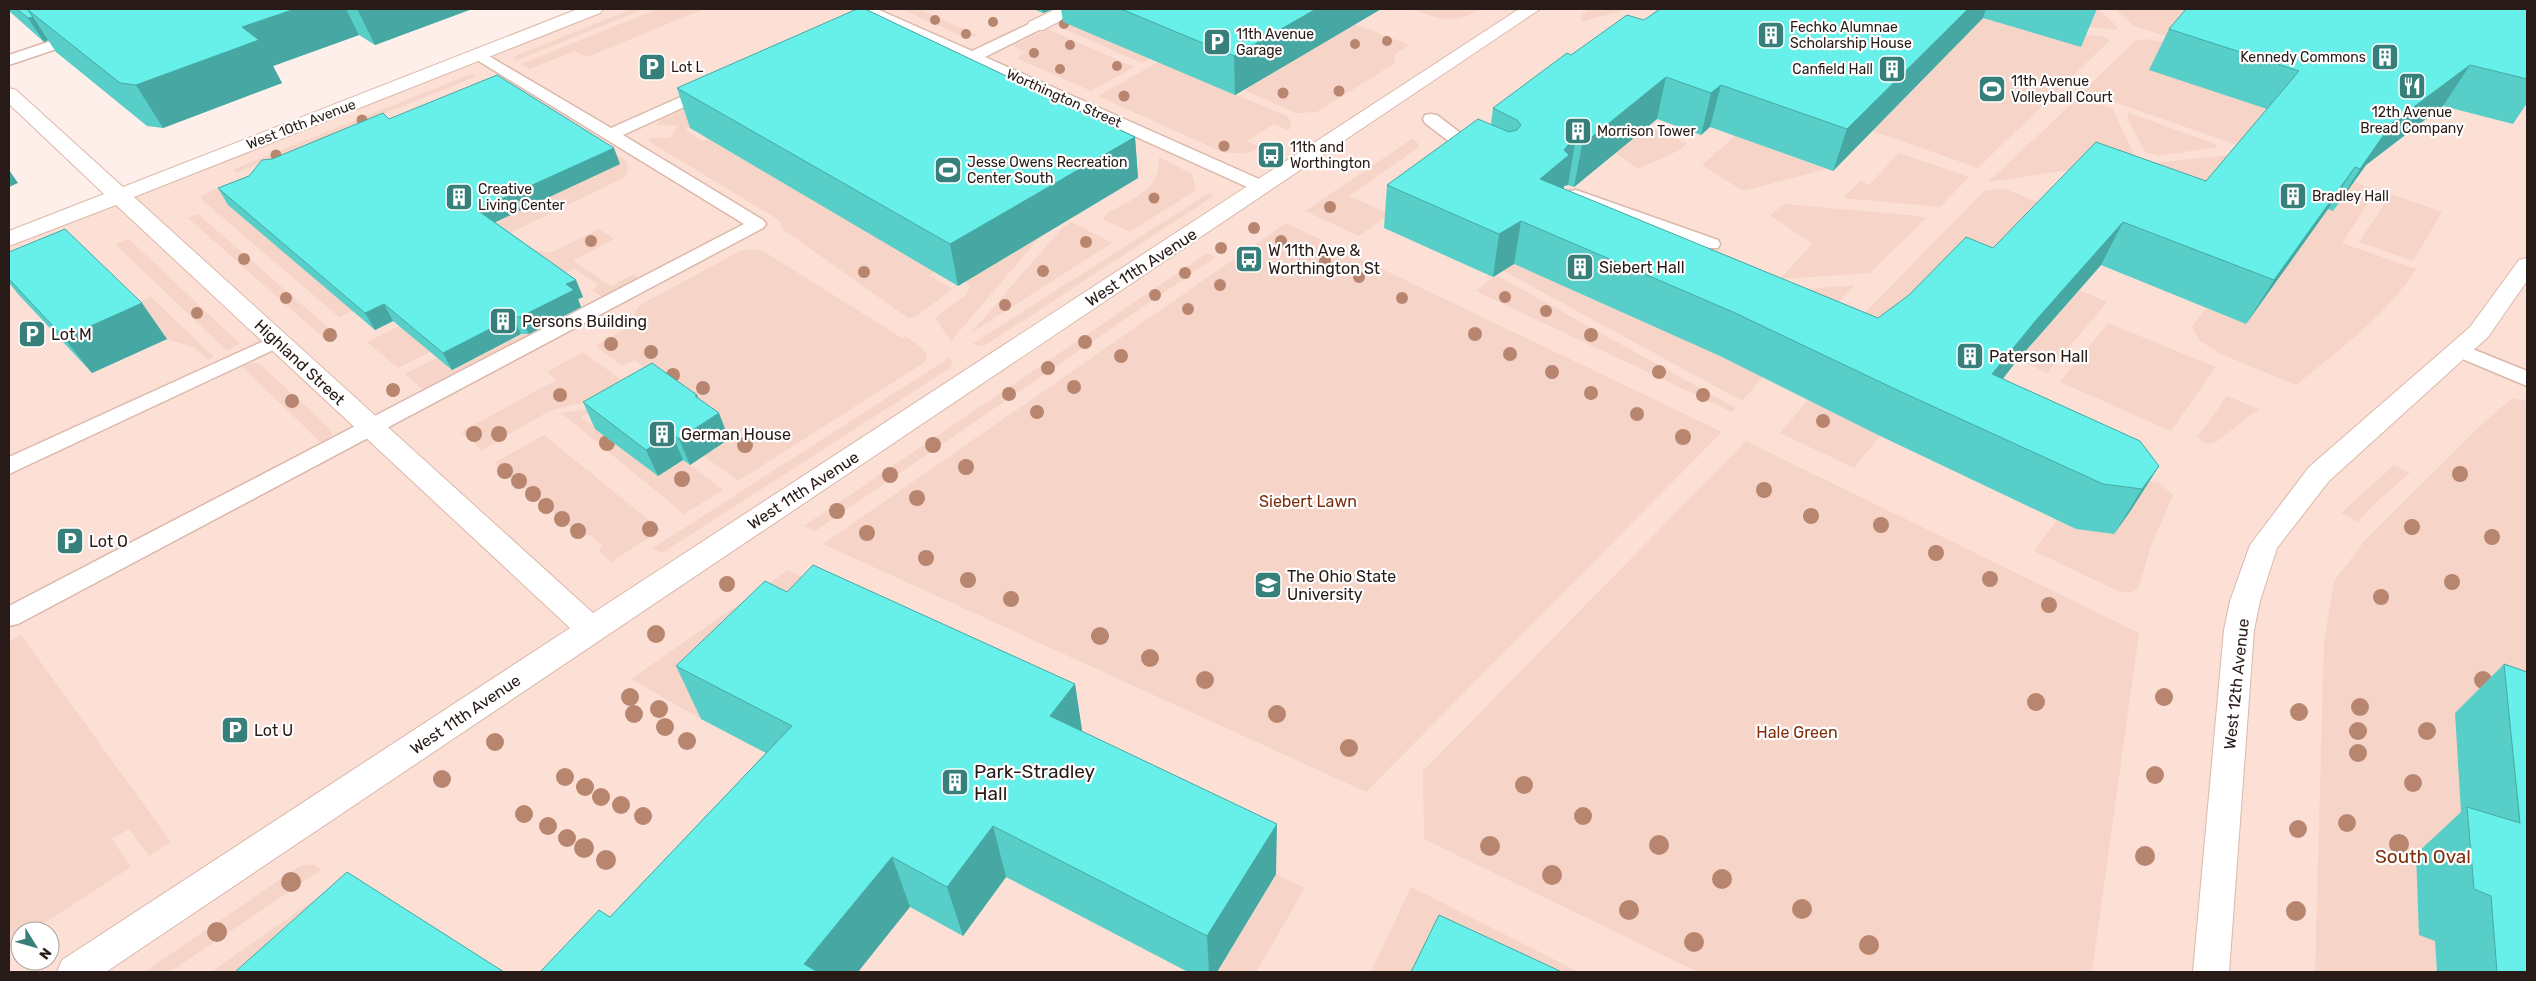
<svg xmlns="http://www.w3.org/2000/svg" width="2536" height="981" font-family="Rubik,sans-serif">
	<rect width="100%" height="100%" fill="#ffefea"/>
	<!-- built -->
	<path fill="#fce0d6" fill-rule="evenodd" d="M 594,9 L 2527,9 L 2527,972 L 9,972 L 9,239 ZM 20,931 L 50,931 L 50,961 L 20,961 Z"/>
	<!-- green -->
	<path fill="#f6d4c8" d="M 632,9 L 644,9 L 515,61 L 515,56 Z
		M 657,9 L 704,9 L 587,57 L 575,51 L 529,69 L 521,64 Z
		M 901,9 L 919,9 L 979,36 L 961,36 Z
		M 1088,9 L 1071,25 L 1150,59 L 1142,63 L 1055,25 Z
		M 1411,9 L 1480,9 C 1453,26 1440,19 1411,9 Z
		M 1588,9 L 1628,9 L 1581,22 L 1581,16 Z
		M 2046,9 L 2098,9 L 2115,24 L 2118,30 L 2086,27 Z
		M 2115,9 L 2220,9 L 2205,48 L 2134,26 Z
		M 1983,18 L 2023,30 L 2045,29 L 2105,37 L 2110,40 L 1978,168 L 1873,131 Z
		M 1355,24 L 1409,45 L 1395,54 L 1395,63 L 1317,112 L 1297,113 L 1244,90 Z
		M 1047,29 L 1134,67 L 1091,91 L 1016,58 L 1026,52 L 1013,46 Z
		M 2145,39 L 2169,43 L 2298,119 L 2245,148 L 2083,91 L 2135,41 Z
		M 1160,61 L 1174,69 L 1287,116 L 1290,120 L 1291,128 L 1288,130 L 1274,124 L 1247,141 L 1260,147 C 1249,155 1235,153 1222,152 L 1098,96 Z
		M 471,74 L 475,77 L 236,173 L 234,169 Z
		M 712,97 L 747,101 L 685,130 L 703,141 L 709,139 L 934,272 L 929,275 L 953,289 L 915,317 L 908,318 L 781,228 L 781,222 L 774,217 L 650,142 L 649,138 L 670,138 L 678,126 L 656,125 L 662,119 Z
		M 2079,97 L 2112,108 L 2135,156 L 2130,161 L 1988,182 Z
		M 2129,113 L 2215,144 L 2217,147 L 2159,156 L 2145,152 L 2127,117 Z
		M 1647,127 L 1687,143 L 1680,150 L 1638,169 L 1616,153 Z
		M 348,134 L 604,145 L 626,161 L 628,169 L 625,177 L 490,243 L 551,253 L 599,229 L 614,239 L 573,261 L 611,286 L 634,274 L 637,276 L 635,280 L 603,297 L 592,290 L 599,285 L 574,269 L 414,338 L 430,352 L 398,368 L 367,342 L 407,322 L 480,251 L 339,317 L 200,198 L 206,193 Z
		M 1735,136 L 1826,169 L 1743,191 L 1702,165 Z
		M 1412,139 L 1417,142 L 1419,147 L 1349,196 L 1390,214 L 1359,236 L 1305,211 Z
		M 1899,153 L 1969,177 L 1940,207 L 1843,198 L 1860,181 L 1869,185 Z
		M 2240,154 L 2203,245 L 2154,163 Z
		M 1159,157 L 1192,174 L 1196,190 L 1130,232 L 1103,219 L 1106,214 C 1131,199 1161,191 1159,157 Z
		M 2354,182 L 2377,190 L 2342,243 L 2416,269 C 2385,317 2340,349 2296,385 L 2221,354 L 2200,341 L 2192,327 L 2206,308 L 2246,324 L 2328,209 L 2334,211 Z
		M 2005,189 L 2054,208 L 1891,339 L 1851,327 L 1985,190 Z
		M 1209,193 L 1214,196 L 984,346 L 972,344 Z
		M 2391,194 L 2442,212 L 2413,261 L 2359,242 Z
		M 1784,204 L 1919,216 L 1926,218 L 1870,273 L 1780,279 L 1812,244 L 1770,215 Z
		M 198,214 L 339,337 L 328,342 L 188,218 Z
		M 1072,222 L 1112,243 L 971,333 L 1062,228 Z
		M 1286,223 L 1722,432 L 1366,792 L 823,544 Z
		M 1040,237 L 951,341 L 935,318 L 966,295 L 970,286 L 966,281 Z
		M 129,239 L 237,341 L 239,344 L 227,351 L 115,244 Z
		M 753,249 L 763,251 L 902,338 L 905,336 L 922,348 L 927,355 L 925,362 L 738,481 L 704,456 L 729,439 C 695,415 668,384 635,360 L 622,366 L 595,346 L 638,322 L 635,320 L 634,313 L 640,305 L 740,251 Z
		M 1207,253 L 1216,257 L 815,531 L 804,526 Z
		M 1511,263 L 1720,356 L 1763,377 L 1742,401 L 1502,270 Z
		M 1496,275 L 1736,408 L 1732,412 L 1476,291 Z
		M 1855,285 L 1826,315 L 1793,290 Z
		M 2080,290 L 2107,302 L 2047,373 L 2018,360 Z
		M 150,296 L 214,357 L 208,360 L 195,348 L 167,339 L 133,306 Z
		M 2108,323 L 2216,367 L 2171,431 L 2060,382 Z
		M 521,334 L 531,334 L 424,390 L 405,374 L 437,358 L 452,370 Z
		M 583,352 L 623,381 L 585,402 L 551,410 L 482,450 L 461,432 L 556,380 L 547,372 Z
		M 949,358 L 953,362 L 950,368 L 662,553 L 653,548 Z
		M 251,363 L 260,364 L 331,430 L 332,435 L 321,443 L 242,366 Z
		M 2227,396 L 2259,409 L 2216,442 L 2207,444 L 2201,441 L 2198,436 Z
		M 613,398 L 581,417 L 658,476 L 683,460 L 723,490 L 684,514 L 561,413 L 587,409 Z
		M 2512,398 L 2527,401 L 2527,972 L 2315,972 L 2324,640 L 2334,581 L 2366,539 L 2477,429 Z
		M 1808,400 L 1880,436 L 1854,468 L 1780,433 Z
		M 2044,432 L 2155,483 L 2157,481 L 2173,495 L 2150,548 L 2139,587 L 2132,592 L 2120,592 L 2034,551 L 2057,520 L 2076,529 L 2113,486 L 2003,433 Z
		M 544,435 L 661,530 L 611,562 L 599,551 L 602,545 L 590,535 L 581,536 L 494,463 Z
		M 1746,441 L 2139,633 L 2092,972 L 1698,972 L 1424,839 L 1423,771 Z
		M 2394,465 L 2410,473 L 2375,503 L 2358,522 L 2341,513 Z
		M 788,570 L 987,663 L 786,635 L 701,719 L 631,679 Z
		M 21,635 L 171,842 L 149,856 L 129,829 L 112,839 L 131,867 L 32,931 L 20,931 L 20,938 L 9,946 L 9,642 Z
		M 313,864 L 321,870 L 170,972 L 144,972 L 300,866 Z
		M 1276,874 L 1305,888 L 1256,972 L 1217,972 Z
		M 344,879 L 241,972 L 211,972 Z
		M 1411,887 L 1579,972 L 1371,972 Z"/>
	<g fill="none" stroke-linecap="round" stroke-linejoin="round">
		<!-- service casing -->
		<g stroke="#dcb7aa" stroke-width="3">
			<path id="service" d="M 858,9 L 877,9 L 972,51 L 1031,23 L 1041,23 L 1044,26 L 1041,29 L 985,57 L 1268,183 L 1271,187 L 1268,191 L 1256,191 L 860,12 Z
				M 81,31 L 89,36 L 86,39 L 9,65 L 9,55 Z
				M 477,49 L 611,128 L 703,87 L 715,87 L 717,90 L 715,93 L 623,135 L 763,220 L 766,224 L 763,228 L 18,624 L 9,626 L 9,606 L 744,224 L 472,57 L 469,54 Z
				M 1431,114 L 1437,115 L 1484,151 L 1487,155 L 1484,159 L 1472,159 L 1425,123 L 1423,119 L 1425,115 Z
				M 1576,190 L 1718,240 L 1720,244 L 1718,248 L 1704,248 L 1570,199 L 1567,195 L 1570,191 Z
				M 277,335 L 284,337 L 287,341 L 284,345 L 9,474 L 9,457 Z
				M 2460,344 L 2527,371 L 2527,386 L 2453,355 L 2450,350 L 2453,345 Z"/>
		</g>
		<!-- pedestrian casing -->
		<g stroke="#dcb7aa" stroke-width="2">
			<path id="pedestrian" d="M 1056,9 L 1078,9 L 1075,13 L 1043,30 L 1029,30 L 1027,26 L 1029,22 Z"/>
		</g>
		<!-- minor casing -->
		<g stroke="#dcb7aa" stroke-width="2">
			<path id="minor" d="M 578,9 L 603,9 L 600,13 L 134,197 L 593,613 L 1519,9 L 1540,9 L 106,972 L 57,972 L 62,960 L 570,628 L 116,205 L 9,246 L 9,231 L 104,194 L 9,104 L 9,88 L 16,90 L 123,187 Z
				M 2527,258 L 2527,281 L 2488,337 L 2329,481 L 2277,548 L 2260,601 L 2254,630 L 2229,972 L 2193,972 L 2224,630 L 2230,601 L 2250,545 L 2309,467 L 2470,327 L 2519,260 Z"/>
		</g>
		<!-- service -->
		<use href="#service" fill="#fff" fill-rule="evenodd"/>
		<!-- pedestrian -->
		<use href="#pedestrian" fill="#fff" fill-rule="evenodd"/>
		<!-- minor -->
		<use href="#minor" fill="#fff" fill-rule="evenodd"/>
	</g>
	<!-- trees -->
	<g fill="#b8856f">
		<circle cx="935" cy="20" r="5"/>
		<circle cx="993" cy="22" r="5"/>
		<circle cx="1064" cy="24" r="5"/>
		<circle cx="966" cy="34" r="5"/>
		<circle cx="1387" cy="41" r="5"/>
		<circle cx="1355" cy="44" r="5"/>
		<circle cx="1070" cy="45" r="5"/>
		<circle cx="1034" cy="53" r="5"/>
		<circle cx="1117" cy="66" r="5"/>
		<circle cx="1060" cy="69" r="5"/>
		<circle cx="1339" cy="91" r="5.5"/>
		<circle cx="1283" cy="93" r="5.5"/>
		<circle cx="1124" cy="96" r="5.5"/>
		<circle cx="362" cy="120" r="5.5"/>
		<circle cx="1224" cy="146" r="5.5"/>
		<circle cx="276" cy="155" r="5.5"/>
		<circle cx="1154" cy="198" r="5.5"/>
		<circle cx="1330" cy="207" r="6"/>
		<circle cx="1254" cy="228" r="6"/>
		<circle cx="591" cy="241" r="6"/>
		<circle cx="1281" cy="241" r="6"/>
		<circle cx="1086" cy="242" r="6"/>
		<circle cx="1221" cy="248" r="6"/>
		<circle cx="244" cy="259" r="6"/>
		<circle cx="1255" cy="261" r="6"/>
		<circle cx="1325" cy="261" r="6"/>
		<circle cx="1043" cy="271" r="6"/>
		<circle cx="864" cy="272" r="6"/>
		<circle cx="1185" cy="273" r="6"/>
		<circle cx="1359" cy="277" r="6"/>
		<circle cx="1220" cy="285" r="6"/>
		<circle cx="1155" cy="295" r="6"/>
		<circle cx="1505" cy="297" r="6"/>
		<circle cx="286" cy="298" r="6"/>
		<circle cx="1402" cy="298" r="6"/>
		<circle cx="1005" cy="305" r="6"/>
		<circle cx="1188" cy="309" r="6"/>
		<circle cx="1546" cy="311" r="6"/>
		<circle cx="197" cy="313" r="6"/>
		<circle cx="1475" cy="334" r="7"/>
		<circle cx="330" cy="335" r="7"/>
		<circle cx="1591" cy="335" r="7"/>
		<circle cx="1085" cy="342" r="7"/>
		<circle cx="611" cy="344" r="7"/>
		<circle cx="651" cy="352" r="7"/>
		<circle cx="1510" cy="354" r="7"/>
		<circle cx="1121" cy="356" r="7"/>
		<circle cx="1048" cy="368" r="7"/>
		<circle cx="1552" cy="372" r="7"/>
		<circle cx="1659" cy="372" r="7"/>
		<circle cx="673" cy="375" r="7"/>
		<circle cx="1074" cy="387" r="7"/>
		<circle cx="703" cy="388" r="7"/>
		<circle cx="393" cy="390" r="7"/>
		<circle cx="1591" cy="393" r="7"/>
		<circle cx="1009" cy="394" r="7"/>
		<circle cx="560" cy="395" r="7"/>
		<circle cx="1703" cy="395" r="7"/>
		<circle cx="292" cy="401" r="7"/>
		<circle cx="1037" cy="412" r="7"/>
		<circle cx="1637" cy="414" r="7"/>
		<circle cx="1823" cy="421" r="7"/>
		<circle cx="474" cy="434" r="8"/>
		<circle cx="499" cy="434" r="8"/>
		<circle cx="1683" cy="437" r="8"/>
		<circle cx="607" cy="443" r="8"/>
		<circle cx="745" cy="445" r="8"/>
		<circle cx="933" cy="445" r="8"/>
		<circle cx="966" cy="467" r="8"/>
		<circle cx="505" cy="471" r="8"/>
		<circle cx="2460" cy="474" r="8"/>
		<circle cx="890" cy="475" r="8"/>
		<circle cx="682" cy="479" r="8"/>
		<circle cx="519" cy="481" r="8"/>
		<circle cx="1764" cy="490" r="8"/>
		<circle cx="533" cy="494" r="8"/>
		<circle cx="917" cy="498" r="8"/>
		<circle cx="546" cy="506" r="8"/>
		<circle cx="837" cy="511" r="8"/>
		<circle cx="1811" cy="516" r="8"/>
		<circle cx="562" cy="519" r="8"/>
		<circle cx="1881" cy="525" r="8"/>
		<circle cx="2412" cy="527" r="8"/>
		<circle cx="650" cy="529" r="8"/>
		<circle cx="578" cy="531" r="8"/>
		<circle cx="867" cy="533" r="8"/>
		<circle cx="2492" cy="537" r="8"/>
		<circle cx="1936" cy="553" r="8"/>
		<circle cx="926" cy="558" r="8"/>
		<circle cx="1990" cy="579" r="8"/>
		<circle cx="968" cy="580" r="8"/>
		<circle cx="2452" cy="582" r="8"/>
		<circle cx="727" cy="584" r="8"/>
		<circle cx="2381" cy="597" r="8"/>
		<circle cx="1011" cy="599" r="8"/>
		<circle cx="2049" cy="605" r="8"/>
		<circle cx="656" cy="634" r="9"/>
		<circle cx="1100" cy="636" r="9"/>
		<circle cx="1150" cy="658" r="9"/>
		<circle cx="1205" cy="680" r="9"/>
		<circle cx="2483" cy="680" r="9"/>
		<circle cx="630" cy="697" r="9"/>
		<circle cx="2164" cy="697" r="9"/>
		<circle cx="2036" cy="702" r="9"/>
		<circle cx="2360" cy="707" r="9"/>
		<circle cx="659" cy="709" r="9"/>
		<circle cx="2299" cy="712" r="9"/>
		<circle cx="634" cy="714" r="9"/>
		<circle cx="1277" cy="714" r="9"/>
		<circle cx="665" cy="727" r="9"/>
		<circle cx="2358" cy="731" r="9"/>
		<circle cx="2427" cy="731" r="9"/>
		<circle cx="687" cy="741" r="9"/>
		<circle cx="495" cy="742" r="9"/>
		<circle cx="1349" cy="748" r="9"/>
		<circle cx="2358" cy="753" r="9"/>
		<circle cx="2155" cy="775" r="9"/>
		<circle cx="565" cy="777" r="9"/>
		<circle cx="442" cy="779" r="9"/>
		<circle cx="2413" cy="783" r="9"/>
		<circle cx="1524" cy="785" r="9"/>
		<circle cx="585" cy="787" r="9"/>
		<circle cx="601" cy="797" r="9"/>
		<circle cx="621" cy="805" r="9"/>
		<circle cx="524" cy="814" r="9"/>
		<circle cx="643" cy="816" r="9"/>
		<circle cx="1583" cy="816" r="9"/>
		<circle cx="2347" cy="823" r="9"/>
		<circle cx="548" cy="826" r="9"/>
		<circle cx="2298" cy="829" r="9"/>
		<circle cx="567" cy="838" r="9"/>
		<circle cx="2399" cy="844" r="10"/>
		<circle cx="1659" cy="845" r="10"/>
		<circle cx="1490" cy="846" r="10"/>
		<circle cx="584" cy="848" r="10"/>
		<circle cx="2145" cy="856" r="10"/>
		<circle cx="606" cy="860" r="10"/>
		<circle cx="1552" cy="875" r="10"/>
		<circle cx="1722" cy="879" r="10"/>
		<circle cx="291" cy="882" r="10"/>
		<circle cx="1802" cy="909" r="10"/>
		<circle cx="1629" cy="910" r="10"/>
		<circle cx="2296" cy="911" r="10"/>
		<circle cx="217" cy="932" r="10"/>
		<circle cx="1694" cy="942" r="10"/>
		<circle cx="1869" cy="945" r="10"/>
	</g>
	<!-- wall -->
	<path fill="#58cec8" d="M 9,9 L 472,9 L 375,45 L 359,35 L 273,66 L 282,83 L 163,128 L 147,126 L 56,52 L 48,40 L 44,42 L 9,11 Z
		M 1033,9 L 1053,9 L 1043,13 Z
		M 1061,9 L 1381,9 L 1235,95 L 1063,22 Z
		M 1660,9 L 2097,9 L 2081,47 L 1983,18 L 1833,171 L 1710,127 L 1701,135 L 1657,119 L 1574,187 L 1568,185 L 1564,186 L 1563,189 L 1878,318 L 1993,248 L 2206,181 L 2267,109 L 2149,70 L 2169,29 L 2527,9 L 2527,103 L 2513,124 L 2443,106 L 2366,165 L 2333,211 L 2328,209 L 2246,324 L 2101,265 L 2015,363 L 2003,379 L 2159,466 L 2131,510 L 2114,534 L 2076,529 L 1876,434 L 1720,356 L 1514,264 L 1493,277 L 1384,228 L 1387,185 L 1491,124 L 1493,108 L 1571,55 L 1644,20 Z
		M 677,88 L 1135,137 L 1138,178 L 958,286 L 690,128 Z
		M 389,119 L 620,164 L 495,222 L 576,280 L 583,297 L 578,299 L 581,307 L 529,334 L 521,334 L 452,370 L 393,321 L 375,330 L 228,205 L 218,188 L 249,176 L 272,159 Z
		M 9,252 L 167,339 L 92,373 L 18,294 L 9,283 Z
		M 697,395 L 699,399 L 729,439 L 690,465 L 683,460 L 658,476 L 595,429 L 583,402 Z
		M 787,592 L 1075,684 L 1082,731 L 1276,874 L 1217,972 L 1188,972 L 1006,877 L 963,936 L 910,907 L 610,917 L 766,753 L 701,719 L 676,666 Z
		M 2504,664 L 2527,672 L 2527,972 L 2437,972 L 2435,941 L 2419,935 L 2416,854 L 2461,812 L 2455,713 Z"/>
	<!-- shaded-wall -->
	<path fill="#47a8a3" d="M 295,9 L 346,9 L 359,35 L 273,66 L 282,83 L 163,128 L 136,85 L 242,27 Z
		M 357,9 L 472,9 L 375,45 Z
		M 1043,9 L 1053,9 L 1043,13 Z
		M 1316,9 L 1381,9 L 1235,95 L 1234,56 Z
		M 1968,9 L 1986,9 L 1983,18 L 1833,171 L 1847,129 Z
		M 33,17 L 48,40 L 44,42 L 28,18 Z
		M 2470,65 L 2443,106 L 2366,165 L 2333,211 L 2360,169 L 2392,123 Z
		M 1666,77 L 1657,119 L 1574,187 L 1582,145 Z
		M 1721,85 L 1710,127 L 1701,135 L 1711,93 Z
		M 1135,137 L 1138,178 L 958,286 L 950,244 Z
		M 1575,143 L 1568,185 L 1564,186 L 1562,198 L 1540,179 L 1568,145 Z
		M 614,148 L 620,164 L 485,227 L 477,210 Z
		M 2355,167 L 2328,209 L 2246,324 L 2274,280 Z
		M 9,170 L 18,183 L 9,187 Z
		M 1521,221 L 1514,264 L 1493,277 L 1499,234 Z
		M 2123,222 L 2101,265 L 2015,363 L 1971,418 L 1992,374 L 2037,319 Z
		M 576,280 L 583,297 L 578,299 L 581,307 L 529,334 L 520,317 L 566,284 Z
		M 142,303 L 167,339 L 92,373 L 64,338 Z
		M 384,304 L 393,321 L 375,330 L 365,313 Z
		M 513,317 L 521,334 L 452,370 L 443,353 Z
		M 697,395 L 707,420 L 719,413 L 729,439 L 690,465 L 679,439 L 695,396 Z
		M 672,434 L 683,460 L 658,476 L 646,450 Z
		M 2159,466 L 2131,510 L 2114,534 L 2142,489 Z
		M 1075,684 L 1083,737 L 1050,716 Z
		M 1277,824 L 1276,874 L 1217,972 L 1209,972 L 1207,936 Z
		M 993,826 L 1006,877 L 963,936 L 947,887 Z
		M 892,857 L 910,907 L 858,972 L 808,972 L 804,964 Z"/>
	<!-- building -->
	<path fill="#66f0e9" stroke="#47a8a3" d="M 17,9 L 32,9 L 28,10 L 33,17 L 28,18 Z
		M 32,9 L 295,9 L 242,27 L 259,40 L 136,85 L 120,83 L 28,10 Z
		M 857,9 L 865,9 L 1135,137 L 950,244 L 677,88 Z
		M 1121,9 L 1316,9 L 1234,56 Z
		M 1660,9 L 1968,9 L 1847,129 L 1721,85 L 1711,93 L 1666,77 L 1582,145 L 1575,143 L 1568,145 L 1564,150 L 1569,155 L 1540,179 L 1878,318 L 1909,295 L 1966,237 L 1993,248 L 2096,142 L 2206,181 L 2299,71 L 2169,29 L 2186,9 L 2527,9 L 2527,79 L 2470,65 L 2392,123 L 2360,169 L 2355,167 L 2274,280 L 2123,222 L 2037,319 L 1992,374 L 2140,441 L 2159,466 L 2142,489 L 2103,484 L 1895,389 L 1733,312 L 1521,221 L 1499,234 L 1387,185 L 1478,119 L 1509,132 L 1517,130 L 1521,125 L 1517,120 L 1493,108 L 1567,53 L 1571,55 L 1627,15 L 1644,20 Z
		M 497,75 L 614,148 L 477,210 L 576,280 L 566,284 L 574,290 L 520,317 L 513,317 L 443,353 L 384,304 L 365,313 L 218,188 L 249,176 L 262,160 L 272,159 L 383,113 L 389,119 Z
		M 65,229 L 142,303 L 64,338 L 9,279 L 9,252 Z
		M 652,363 L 697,395 L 695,396 L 719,413 L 679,439 L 672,434 L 646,450 L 583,402 Z
		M 813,565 L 1075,684 L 1050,716 L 1277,824 L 1207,936 L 993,826 L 947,887 L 892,857 L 804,964 L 818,972 L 540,972 L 599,910 L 610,917 L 792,726 L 676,666 L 765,581 L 787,592 Z
		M 2504,664 L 2527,672 L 2527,972 L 2497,972 L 2491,896 L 2474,889 L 2467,807 L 2520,823 Z
		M 347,872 L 504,972 L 235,972 Z
		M 1439,915 L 1562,972 L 1411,972 Z"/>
	<!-- icons -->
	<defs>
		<g id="building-square" transform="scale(1.4375)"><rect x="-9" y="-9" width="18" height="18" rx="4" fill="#377f7b" stroke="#fff"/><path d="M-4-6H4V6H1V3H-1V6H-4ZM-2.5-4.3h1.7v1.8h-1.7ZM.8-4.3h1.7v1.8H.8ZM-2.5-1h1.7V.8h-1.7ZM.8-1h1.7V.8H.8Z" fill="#fff"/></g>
		<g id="parking-square" transform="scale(1.4375)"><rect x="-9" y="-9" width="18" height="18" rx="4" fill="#377f7b" stroke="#fff"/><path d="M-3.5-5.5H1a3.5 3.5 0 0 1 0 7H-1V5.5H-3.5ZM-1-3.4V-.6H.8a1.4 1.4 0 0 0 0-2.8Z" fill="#fff"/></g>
		<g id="restaurant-square" transform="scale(1.4375)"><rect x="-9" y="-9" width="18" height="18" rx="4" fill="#377f7b" stroke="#fff"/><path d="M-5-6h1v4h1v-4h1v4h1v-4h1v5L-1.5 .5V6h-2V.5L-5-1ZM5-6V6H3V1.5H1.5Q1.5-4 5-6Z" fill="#fff"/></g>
		<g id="stadium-square" transform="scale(1.4375)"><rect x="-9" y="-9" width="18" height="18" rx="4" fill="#377f7b" stroke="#fff"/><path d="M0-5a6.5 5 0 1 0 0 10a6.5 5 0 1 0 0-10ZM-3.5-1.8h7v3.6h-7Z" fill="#fff"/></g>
		<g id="bus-square" transform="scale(1.4375)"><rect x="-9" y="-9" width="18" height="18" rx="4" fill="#377f7b" stroke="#fff"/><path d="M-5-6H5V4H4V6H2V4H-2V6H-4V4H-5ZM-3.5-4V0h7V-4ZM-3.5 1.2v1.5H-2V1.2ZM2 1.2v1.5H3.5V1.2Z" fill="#fff"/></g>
		<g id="university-square" transform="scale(1.4375)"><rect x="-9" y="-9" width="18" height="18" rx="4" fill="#377f7b" stroke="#fff"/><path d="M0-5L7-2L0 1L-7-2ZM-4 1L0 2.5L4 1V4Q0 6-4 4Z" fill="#fff"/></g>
	</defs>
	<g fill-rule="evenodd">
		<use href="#building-square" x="1771" y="35"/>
		<use href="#parking-square" x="1217" y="42"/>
		<use href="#building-square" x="2385" y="57"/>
		<use href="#parking-square" x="652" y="67"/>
		<use href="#building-square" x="1892" y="69"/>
		<use href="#restaurant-square" x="2412" y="86"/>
		<use href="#stadium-square" x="1992" y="89"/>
		<use href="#building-square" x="1578" y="131"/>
		<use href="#bus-square" x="1271" y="155"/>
		<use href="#stadium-square" x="948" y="170"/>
		<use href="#building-square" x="2293" y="196"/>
		<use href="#building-square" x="459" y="197"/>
		<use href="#bus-square" x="1249" y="259"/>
		<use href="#building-square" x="1580" y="267"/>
		<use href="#building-square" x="503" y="321"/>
		<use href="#parking-square" x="32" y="334"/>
		<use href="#building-square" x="1970" y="356"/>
		<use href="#building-square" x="662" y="434"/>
		<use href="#parking-square" x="70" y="541"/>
		<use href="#university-square" x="1268" y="585"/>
		<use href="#parking-square" x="235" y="730"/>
		<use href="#building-square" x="955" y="782"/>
	</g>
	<g text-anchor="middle" stroke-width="4.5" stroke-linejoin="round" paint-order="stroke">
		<!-- far-poi labels -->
		<g font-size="14" fill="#281a16" stroke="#fff" text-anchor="start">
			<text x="1790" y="32">Fechko Alumnae<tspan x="1790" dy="16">Scholarship House</tspan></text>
			<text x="1236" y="39">11th Avenue<tspan x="1236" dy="16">Garage</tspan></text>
			<text x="2366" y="62" text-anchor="end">Kennedy Commons</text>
			<text x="671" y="72">Lot L</text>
			<text x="1873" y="74" text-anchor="end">Canfield Hall</text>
			<text x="2011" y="86">11th Avenue<tspan x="2011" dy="16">Volleyball Court</tspan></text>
			<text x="2412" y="117" text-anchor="middle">12th Avenue<tspan x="2412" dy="16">Bread Company</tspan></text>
			<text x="1597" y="136">Morrison Tower</text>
			<text x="1290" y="152">11th and<tspan x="1290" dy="16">Worthington</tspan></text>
			<text x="967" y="167">Jesse Owens Recreation<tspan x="967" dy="16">Center South</tspan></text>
			<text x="478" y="194">Creative<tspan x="478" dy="16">Living Center</tspan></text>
			<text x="2312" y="201">Bradley Hall</text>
		</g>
		<!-- far-street labels -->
		<g font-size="14" fill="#281a16" stroke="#fff">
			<text transform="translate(1064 98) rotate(24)" y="5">Worthington Street</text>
			<text transform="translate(301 124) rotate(-21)" y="5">West 10th Avenue</text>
		</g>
		<!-- poi labels -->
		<g font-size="16" fill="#281a16" stroke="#fff" text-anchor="start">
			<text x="1268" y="256">W 11th Ave &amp;<tspan x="1268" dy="18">Worthington St</tspan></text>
			<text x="1599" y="273">Siebert Hall</text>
			<text x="522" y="327">Persons Building</text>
			<text x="51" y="340">Lot M</text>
			<text x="1989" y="362">Paterson Hall</text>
			<text x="681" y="440">German House</text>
			<text x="89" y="547">Lot O</text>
			<text x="1287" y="582">The Ohio State<tspan x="1287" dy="18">University</tspan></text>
			<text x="254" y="736">Lot U</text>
		</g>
		<!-- street labels -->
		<g font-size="16" fill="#281a16" stroke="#fff">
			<text transform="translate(1141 267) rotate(-33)" y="6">West 11th Avenue</text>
			<text transform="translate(300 362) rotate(43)" y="6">Highland Street</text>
			<text transform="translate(803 490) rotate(-33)" y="6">West 11th Avenue</text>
			<text transform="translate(2236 684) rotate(-84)" y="6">West 12th Avenue</text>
			<text transform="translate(465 714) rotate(-34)" y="6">West 11th Avenue</text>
		</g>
		<!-- park labels -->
		<g font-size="16" fill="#7e2e0b" stroke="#fff">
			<text x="1308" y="507">Siebert Lawn</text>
			<text x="1797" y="738">Hale Green</text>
		</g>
		<!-- near-poi labels -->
		<g font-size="19" fill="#281a16" stroke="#fff" text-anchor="start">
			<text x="974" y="778">Park-Stradley<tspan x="974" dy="22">Hall</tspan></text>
		</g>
		<!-- near-park labels -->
		<g font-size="19" fill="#7e2e0b" stroke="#fff">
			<text x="2423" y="863">South Oval</text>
		</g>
	</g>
	<!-- border -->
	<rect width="2536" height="981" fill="none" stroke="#281a16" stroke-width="20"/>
	<!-- north arrow -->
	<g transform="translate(35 946) rotate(127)"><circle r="24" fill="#ffffff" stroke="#a9a3a2"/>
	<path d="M0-4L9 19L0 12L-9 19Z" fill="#377f7b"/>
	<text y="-8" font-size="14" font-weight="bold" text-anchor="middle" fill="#281a16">N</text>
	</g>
</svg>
